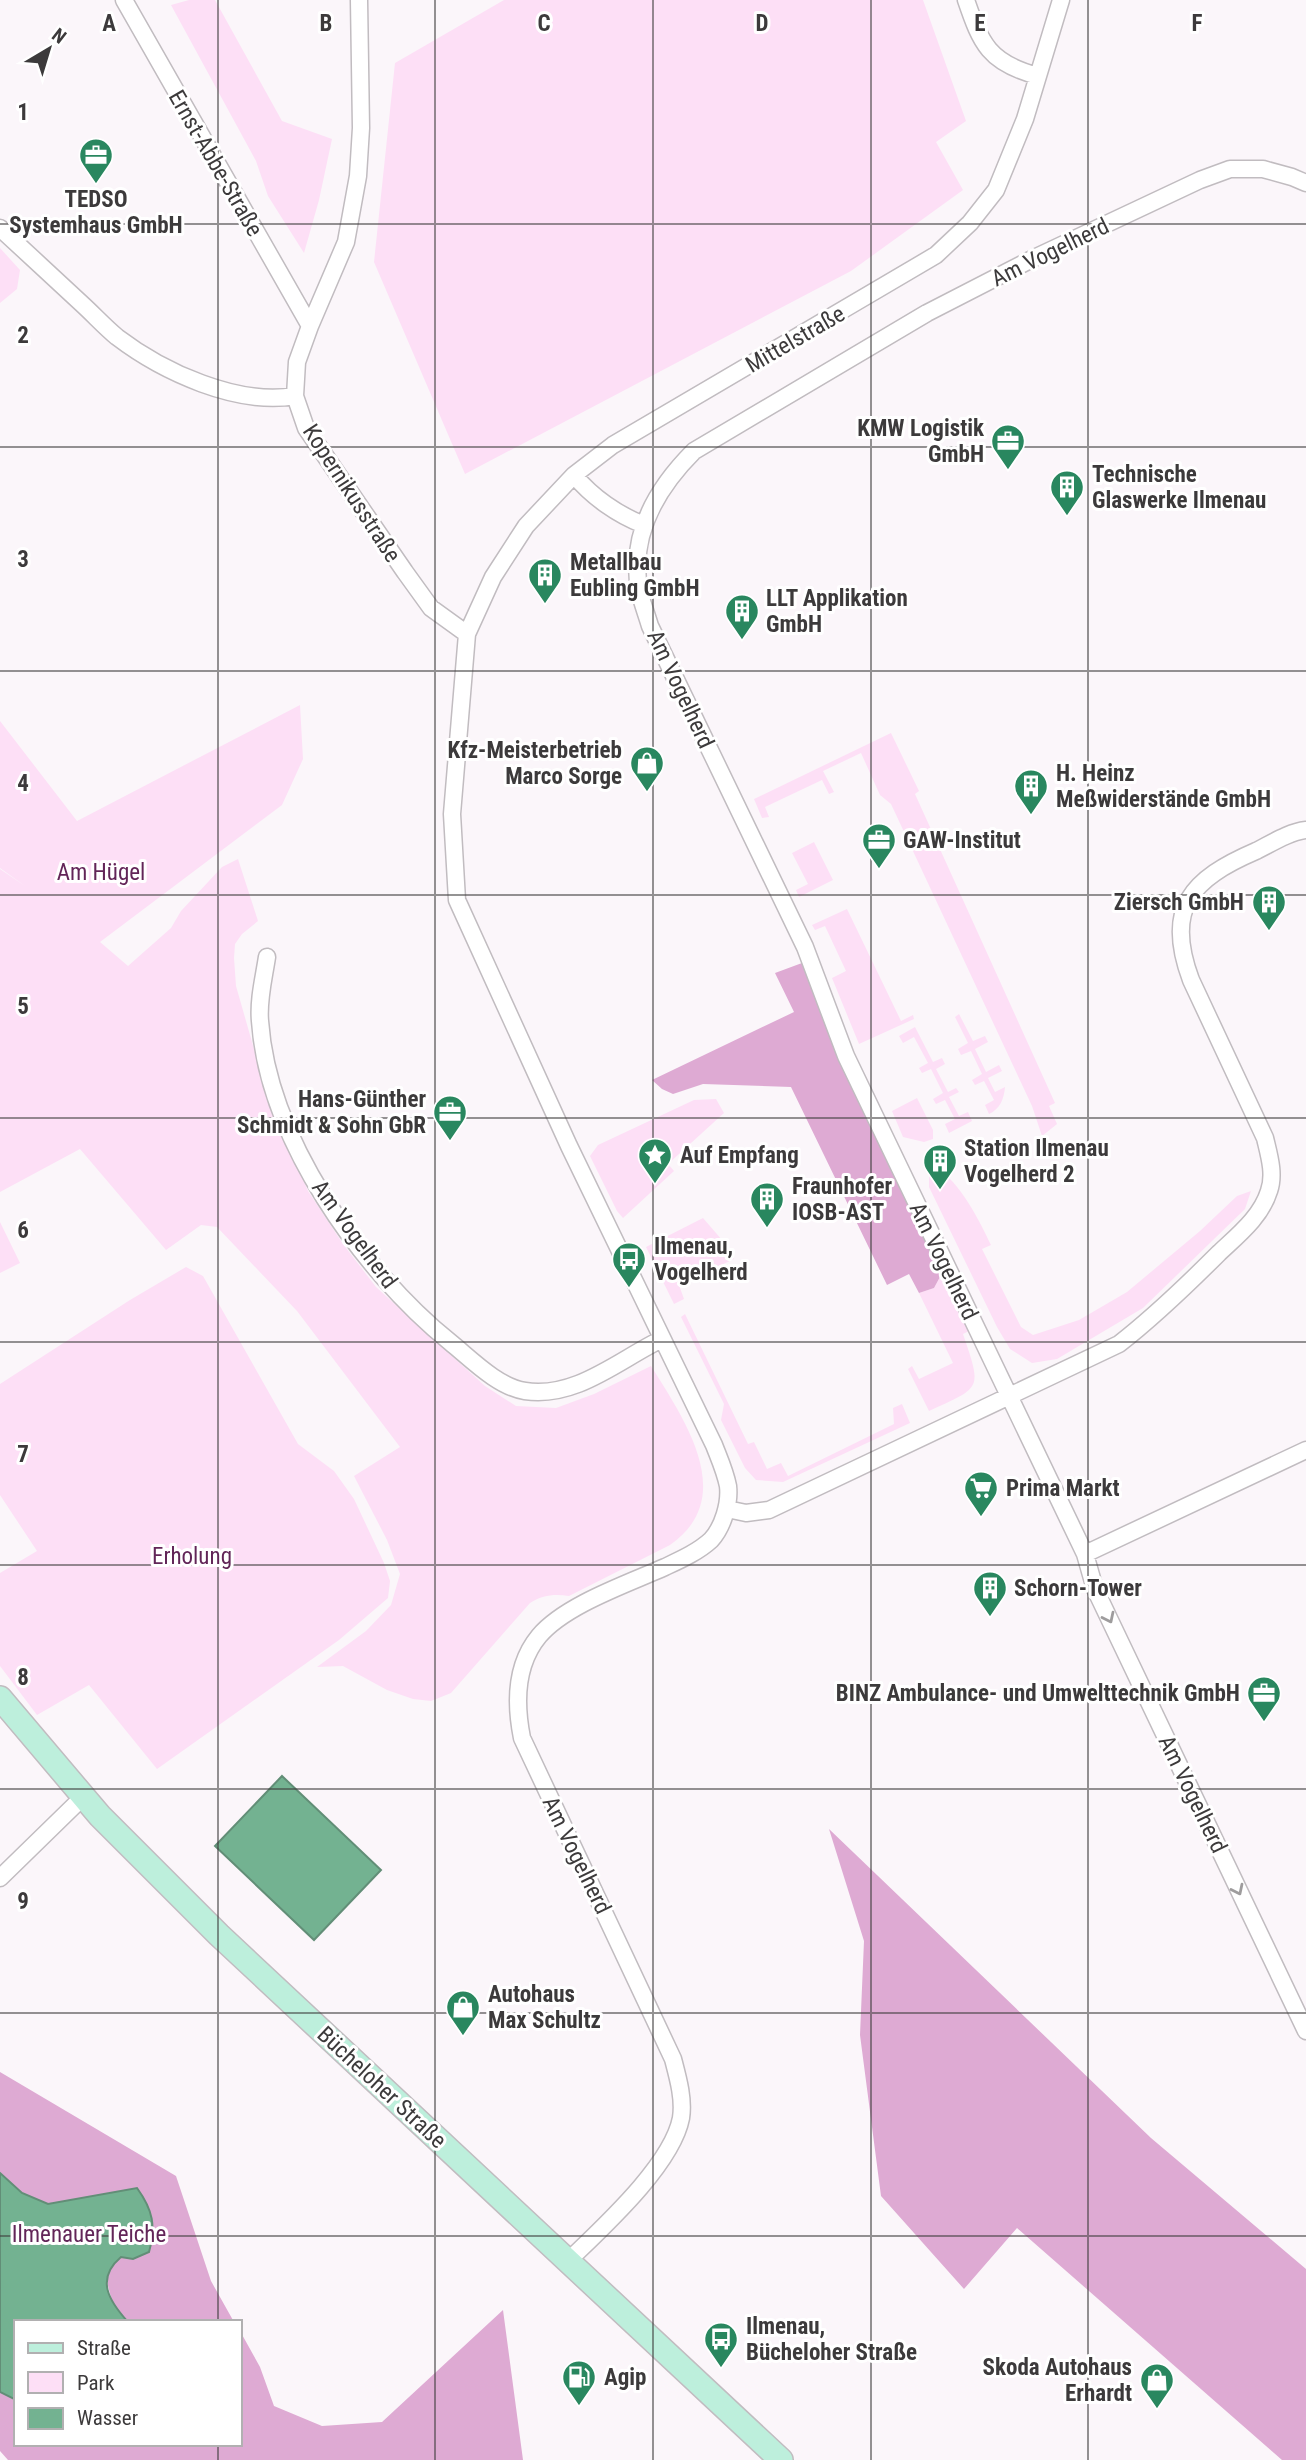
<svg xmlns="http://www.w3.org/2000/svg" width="1306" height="2460" font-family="'Roboto Condensed',sans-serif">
	<rect width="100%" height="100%" fill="#fbf6fa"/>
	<!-- green -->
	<path fill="#fddff6" d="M 189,0 L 215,0 L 282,121 L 332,139 L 319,200 L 304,253 L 268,196 L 256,161 L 171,5 Z
		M 504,0 L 923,0 L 966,121 L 936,142 L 963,190 L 851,271 L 465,474 L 374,262 L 395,63 Z
		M 0,248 L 20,270 L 17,289 L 0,303 Z
		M 300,705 L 303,759 L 282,805 L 100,942 L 128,966 L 171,928 L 181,911 L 222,867 L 238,859 L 258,921 L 242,934 L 235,944 L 234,958 L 236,986 L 264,1084 L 308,1191 L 343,1244 L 376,1287 L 485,1386 L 516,1406 L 556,1408 L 594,1394 L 651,1366 C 684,1419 739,1497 670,1545 L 569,1596 C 554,1594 543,1595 530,1603 L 451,1693 L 431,1701 L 413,1699 L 387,1690 L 343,1666 L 317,1667 L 366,1631 L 391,1605 L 400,1574 L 387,1540 L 354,1476 L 400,1447 L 297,1311 L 217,1227 L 201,1225 L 166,1250 L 80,1149 L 0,1192 L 0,869 L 25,886 L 0,868 L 0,721 L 77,821 Z
		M 891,733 L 919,791 L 915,794 L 1055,1103 L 1049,1106 L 1057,1124 L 1042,1136 L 1032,1106 L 891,804 L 880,795 L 861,753 L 823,771 L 834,792 L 829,794 L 822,780 L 765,807 L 769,817 L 762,818 L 754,799 Z
		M 814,842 L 833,880 L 799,897 L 796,890 L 808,884 L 792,853 Z
		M 847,909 L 901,1021 L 913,1015 L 914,1019 L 859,1044 L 832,978 L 846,971 L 825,926 L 815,930 L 812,925 Z
		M 959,1014 L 973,1041 L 985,1036 L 988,1042 L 975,1049 L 986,1072 L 999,1065 L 1002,1071 L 988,1078 L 995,1092 L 1005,1087 C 1004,1099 1000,1109 989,1114 L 985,1105 L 994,1100 L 984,1081 L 975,1085 L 972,1080 L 982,1074 L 971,1051 L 961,1055 L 958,1049 L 968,1043 L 955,1017 Z
		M 915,1027 L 933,1062 L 942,1058 L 945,1064 L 936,1069 L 948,1092 L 956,1088 L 959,1092 L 949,1097 L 959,1116 L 968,1112 L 972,1121 L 949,1133 L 945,1124 L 955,1119 L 945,1100 L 936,1104 L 933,1099 L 943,1093 L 931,1069 L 922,1073 L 919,1068 L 928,1063 L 914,1037 L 903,1043 L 899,1036 Z
		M 917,1098 L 933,1130 L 933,1139 L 924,1142 L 903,1137 L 892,1111 Z
		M 716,1099 L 724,1113 L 668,1164 L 674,1171 L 623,1218 L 617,1211 L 590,1156 L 598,1145 L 694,1100 Z
		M 936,1169 C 959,1179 980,1222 991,1245 L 982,1249 L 1021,1327 L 1033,1335 L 1079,1320 L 1127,1292 L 1200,1231 L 1237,1196 L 1251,1191 L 1245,1209 L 1143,1308 L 1057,1359 L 1032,1363 L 1010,1349 L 997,1327 L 929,1187 L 929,1173 Z
		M 703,1218 L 729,1248 L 734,1259 L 679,1285 L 684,1299 L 674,1304 L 646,1247 Z
		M 0,1222 L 20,1263 L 0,1273 Z
		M 186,1267 L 203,1276 L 298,1444 L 334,1471 L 354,1499 L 384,1563 L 390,1581 L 388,1598 L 339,1640 L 157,1769 L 89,1685 L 37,1715 L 0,1666 L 0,1573 L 37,1551 L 0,1495 L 0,1384 L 130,1300 Z
		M 941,1275 L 969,1331 L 963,1334 C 982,1390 982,1387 929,1411 L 908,1369 L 912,1366 L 919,1379 L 953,1363 L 919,1293 L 934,1288 Z
		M 685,1314 L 748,1444 L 754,1442 L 767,1469 L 781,1463 L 788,1476 L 894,1424 L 893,1408 L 902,1404 L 910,1423 L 783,1482 L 756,1480 L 745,1468 L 721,1420 L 724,1404 L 681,1317 Z"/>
	<!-- forest -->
	<path fill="#deaad3" d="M 802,963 L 838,1057 L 941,1275 L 934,1288 L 919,1293 L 909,1274 L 887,1285 L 791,1087 L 703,1084 L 673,1094 L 662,1089 L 652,1080 L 794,1012 L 775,973 Z
		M 829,1829 L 1151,2138 L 1306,2269 L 1306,2460 L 1282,2460 L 1017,2228 L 964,2289 L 881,2196 L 860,2035 L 864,1941 Z
		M 0,2072 L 176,2176 L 211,2281 L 234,2322 L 128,2322 L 113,2305 L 106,2278 L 110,2267 L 122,2257 L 137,2188 L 48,2204 L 22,2193 L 0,2173 Z
		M 503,2310 L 523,2460 L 8,2460 L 0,2451 L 0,2392 L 16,2400 L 16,2444 L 240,2444 L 240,2331 L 260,2367 L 274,2406 L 322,2426 L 382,2422 Z"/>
	<!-- water -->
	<path fill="#73b291" stroke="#628e77" stroke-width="2" d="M 282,1776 L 381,1870 L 314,1940 L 215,1846 Z
		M 0,2173 L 22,2193 L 48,2204 L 137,2188 C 153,2210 156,2226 149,2252 L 133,2259 L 121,2257 C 95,2279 109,2301 128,2322 L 16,2322 L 16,2400 L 0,2392 Z"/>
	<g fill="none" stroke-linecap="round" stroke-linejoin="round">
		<!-- street casing -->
		<g stroke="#c1bcc0" stroke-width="19">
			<path id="street" d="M 124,0 L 310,326
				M 359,0 L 361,128 L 358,176 L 346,242 L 310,326 L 297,362 L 295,396 L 306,428 L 405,572 L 431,608 L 467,634
				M 966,0 C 981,44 989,63 1038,76
				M 1306,183 L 1292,177 L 1263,169 L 1230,169 L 1200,180 L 1032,259 L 927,313 L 694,451 C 655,490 628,538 640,594 C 643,605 647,616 650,626 L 805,947 L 846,1056 L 1085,1554 L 1095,1589 L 1306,2031
				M 0,228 C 27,253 55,279 82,304 C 94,315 105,327 117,337 C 163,372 237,406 295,396
				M 574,475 C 592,497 618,515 644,525
				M 267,957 C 264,977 258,1000 260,1021 C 268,1138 361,1270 450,1342 C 471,1359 498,1387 525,1391 C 576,1399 620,1359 662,1339
				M 727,1509 L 746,1513 L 769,1510 L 1119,1344 C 1155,1316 1187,1285 1219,1253 C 1238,1235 1261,1217 1269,1191 C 1275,1174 1269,1155 1265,1138 L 1191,980 C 1164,908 1191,879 1256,851 C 1272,843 1289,832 1306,830
				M 1085,1554 L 1306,1450
				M 0,1878 L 83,1797
				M 568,2261 C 602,2228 672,2165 681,2118 C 684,2099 678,2078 673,2059 L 522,1738 C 515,1703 515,1665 539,1636 C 565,1605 627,1584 665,1567 C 680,1560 698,1552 711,1540 C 723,1527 730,1503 728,1486 C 725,1471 719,1458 714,1445 L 569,1146 L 457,900 L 452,814 L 467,634 L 493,577 L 526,526 L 574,475 L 613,445 L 936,255 L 970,223 L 996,190 L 1025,119 L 1061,0"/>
		</g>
		<!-- secondary casing -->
		<g stroke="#c1bcc0" stroke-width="26">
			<path id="secondary" d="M 0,1698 L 100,1816 L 219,1935 L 781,2460"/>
		</g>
		<!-- street -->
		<use href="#street" stroke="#fff" stroke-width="16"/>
		<!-- secondary -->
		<use href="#secondary" stroke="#bdefdc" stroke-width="23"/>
	</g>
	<!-- one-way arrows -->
	<defs><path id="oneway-chevron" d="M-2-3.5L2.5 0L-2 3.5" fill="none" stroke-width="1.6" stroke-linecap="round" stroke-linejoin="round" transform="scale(1.75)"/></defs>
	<g stroke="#9e9c9d">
		<use href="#oneway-chevron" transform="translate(1109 1618) rotate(64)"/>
		<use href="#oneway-chevron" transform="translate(1238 1890) rotate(64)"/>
	</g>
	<!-- grid -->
	<path fill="none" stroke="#3c3a3b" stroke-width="2" stroke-opacity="0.55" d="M 218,0 L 218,2322M 435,0 L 435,2460M 653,0 L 653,2460M 871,0 L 871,2460M 1088,0 L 1088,2460M 0,224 L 1306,224M 0,447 L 1306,447M 0,671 L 1306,671M 0,895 L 1306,895M 0,1118 L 1306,1118M 0,1342 L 1306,1342M 0,1565 L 1306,1565M 0,1789 L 1306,1789M 0,2013 L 1306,2013M 0,2236 L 1306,2236M 218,2444 L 218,2460"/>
	<!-- icons -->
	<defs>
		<g id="office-pin" transform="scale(1.75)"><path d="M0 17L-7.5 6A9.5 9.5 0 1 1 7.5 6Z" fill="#29875f" stroke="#fff"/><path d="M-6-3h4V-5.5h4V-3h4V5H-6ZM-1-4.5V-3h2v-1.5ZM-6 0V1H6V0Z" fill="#fff"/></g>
		<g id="building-pin" transform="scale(1.75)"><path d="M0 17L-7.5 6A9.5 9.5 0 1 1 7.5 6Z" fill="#29875f" stroke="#fff"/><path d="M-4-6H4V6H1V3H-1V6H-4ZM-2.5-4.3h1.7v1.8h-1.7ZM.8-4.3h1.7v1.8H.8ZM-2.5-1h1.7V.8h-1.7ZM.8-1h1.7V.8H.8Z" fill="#fff"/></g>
		<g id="shop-pin" transform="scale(1.75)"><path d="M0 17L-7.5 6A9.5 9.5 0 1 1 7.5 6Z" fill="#29875f" stroke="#fff"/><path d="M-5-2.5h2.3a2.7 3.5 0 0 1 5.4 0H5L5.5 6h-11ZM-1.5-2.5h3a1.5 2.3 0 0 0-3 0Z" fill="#fff"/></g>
		<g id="sight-pin" transform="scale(1.75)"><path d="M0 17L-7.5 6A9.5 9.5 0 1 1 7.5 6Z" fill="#29875f" stroke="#fff"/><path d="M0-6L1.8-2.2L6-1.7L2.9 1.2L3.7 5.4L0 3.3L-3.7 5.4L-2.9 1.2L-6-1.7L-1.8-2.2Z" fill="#fff"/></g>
		<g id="bus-pin" transform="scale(1.75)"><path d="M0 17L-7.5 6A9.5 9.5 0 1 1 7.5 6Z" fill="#29875f" stroke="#fff"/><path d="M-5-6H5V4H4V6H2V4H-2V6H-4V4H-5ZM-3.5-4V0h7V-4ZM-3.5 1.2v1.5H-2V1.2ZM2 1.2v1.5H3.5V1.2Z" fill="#fff"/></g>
		<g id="supermarket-pin" transform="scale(1.75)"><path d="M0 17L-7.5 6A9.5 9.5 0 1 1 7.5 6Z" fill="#29875f" stroke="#fff"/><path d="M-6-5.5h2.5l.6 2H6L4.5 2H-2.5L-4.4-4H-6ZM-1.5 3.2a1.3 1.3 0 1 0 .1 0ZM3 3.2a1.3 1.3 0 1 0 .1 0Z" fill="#fff"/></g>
		<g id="fuel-pin" transform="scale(1.75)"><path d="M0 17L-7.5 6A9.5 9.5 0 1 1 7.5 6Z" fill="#29875f" stroke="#fff"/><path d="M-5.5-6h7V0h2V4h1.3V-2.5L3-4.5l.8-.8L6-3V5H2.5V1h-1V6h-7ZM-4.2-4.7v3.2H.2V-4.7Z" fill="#fff"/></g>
	</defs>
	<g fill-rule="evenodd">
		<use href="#office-pin" x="96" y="155"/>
		<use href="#office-pin" x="1008" y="441"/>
		<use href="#building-pin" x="1067" y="487"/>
		<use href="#building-pin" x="545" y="575"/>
		<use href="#building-pin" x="742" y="611"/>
		<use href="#shop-pin" x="647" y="763"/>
		<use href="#building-pin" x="1031" y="786"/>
		<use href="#office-pin" x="879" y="840"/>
		<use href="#building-pin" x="1269" y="902"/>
		<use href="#office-pin" x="450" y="1112"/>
		<use href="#sight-pin" x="655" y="1155"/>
		<use href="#building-pin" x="940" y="1161"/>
		<use href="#building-pin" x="767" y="1199"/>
		<use href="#bus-pin" x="629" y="1259"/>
		<use href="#supermarket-pin" x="981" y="1488"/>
		<use href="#building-pin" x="990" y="1588"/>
		<use href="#office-pin" x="1264" y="1693"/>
		<use href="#shop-pin" x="463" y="2007"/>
		<use href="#bus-pin" x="721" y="2339"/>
		<use href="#fuel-pin" x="579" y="2377"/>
		<use href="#shop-pin" x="1157" y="2380"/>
	</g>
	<g text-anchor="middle" stroke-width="6" stroke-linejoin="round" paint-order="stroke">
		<!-- street labels -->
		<g font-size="23" fill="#3c3a3b" stroke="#fff">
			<text transform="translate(216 163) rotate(60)" y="8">Ernst-Abbe-Straße</text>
			<text transform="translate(1050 252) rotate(-26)" y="8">Am Vogelherd</text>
			<text transform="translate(795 339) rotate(-30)" y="8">Mittelstraße</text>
			<text transform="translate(352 493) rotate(57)" y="8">Kopernikusstraße</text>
			<text transform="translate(681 689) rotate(65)" y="8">Am Vogelherd</text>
			<text transform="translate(355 1234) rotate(54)" y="8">Am Vogelherd</text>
			<text transform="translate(944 1261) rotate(64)" y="8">Am Vogelherd</text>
			<text transform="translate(1193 1794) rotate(64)" y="8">Am Vogelherd</text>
			<text transform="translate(577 1855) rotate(64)" y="8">Am Vogelherd</text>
			<text transform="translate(382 2087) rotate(43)" y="8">Bücheloher Straße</text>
		</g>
		<!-- poi labels -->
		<g font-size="23" font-weight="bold" fill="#3c3a3b" stroke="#fff" text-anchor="start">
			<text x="96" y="207" text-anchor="middle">TEDSO<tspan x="96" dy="26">Systemhaus GmbH</tspan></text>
			<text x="984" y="436" text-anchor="end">KMW Logistik<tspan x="984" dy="26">GmbH</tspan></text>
			<text x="1092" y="482">Technische<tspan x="1092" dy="26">Glaswerke Ilmenau</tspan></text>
			<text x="570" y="570">Metallbau<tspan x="570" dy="26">Eubling GmbH</tspan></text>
			<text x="766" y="606">LLT Applikation<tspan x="766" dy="26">GmbH</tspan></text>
			<text x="622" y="758" text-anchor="end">Kfz-Meisterbetrieb<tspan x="622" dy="26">Marco Sorge</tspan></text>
			<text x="1056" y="781">H. Heinz<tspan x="1056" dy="26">Meßwiderstände GmbH</tspan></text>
			<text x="903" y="848">GAW-Institut</text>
			<text x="1244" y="910" text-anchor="end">Ziersch GmbH</text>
			<text x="426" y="1107" text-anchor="end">Hans-Günther<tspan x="426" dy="26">Schmidt &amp; Sohn GbR</tspan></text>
			<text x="964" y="1156">Station Ilmenau<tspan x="964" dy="26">Vogelherd 2</tspan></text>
			<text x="680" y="1163">Auf Empfang</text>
			<text x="792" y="1194">Fraunhofer<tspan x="792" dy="26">IOSB-AST</tspan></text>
			<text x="654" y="1254">Ilmenau,<tspan x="654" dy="26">Vogelherd</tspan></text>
			<text x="1006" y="1496">Prima Markt</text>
			<text x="1014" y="1596">Schorn-Tower</text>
			<text x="1240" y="1701" text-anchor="end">BINZ Ambulance- und Umwelttechnik GmbH</text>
			<text x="488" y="2002">Autohaus<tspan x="488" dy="26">Max Schultz</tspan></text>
			<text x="746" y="2334">Ilmenau,<tspan x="746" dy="26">Bücheloher Straße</tspan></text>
			<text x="1132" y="2375" text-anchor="end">Skoda Autohaus<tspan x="1132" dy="26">Erhardt</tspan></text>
			<text x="604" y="2385">Agip</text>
		</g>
		<!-- park labels -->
		<g font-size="23" fill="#622558" stroke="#fff">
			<text x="101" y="880">Am Hügel</text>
			<text x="192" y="1564">Erholung</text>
			<text x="89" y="2242">Ilmenauer Teiche</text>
		</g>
	</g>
	<g font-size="23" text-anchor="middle" font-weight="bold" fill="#3c3a3b" stroke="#fff" stroke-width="6" stroke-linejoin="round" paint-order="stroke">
		<text x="109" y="31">A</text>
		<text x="326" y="31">B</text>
		<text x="544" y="31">C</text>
		<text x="762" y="31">D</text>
		<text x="980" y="31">E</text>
		<text x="1197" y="31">F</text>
		<text x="23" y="120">1</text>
		<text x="23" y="343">2</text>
		<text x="23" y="567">3</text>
		<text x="23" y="791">4</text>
		<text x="23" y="1014">5</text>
		<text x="23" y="1238">6</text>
		<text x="23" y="1462">7</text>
		<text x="23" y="1685">8</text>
		<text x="23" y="1909">9</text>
	</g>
	<!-- legend -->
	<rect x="14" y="2320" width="228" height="126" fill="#ffffff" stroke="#b1b0b1" stroke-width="2"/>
	<rect x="28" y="2343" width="35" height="10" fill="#bdefdc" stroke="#b1b0b1" stroke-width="2"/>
	<text x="77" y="2355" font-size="21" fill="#3c3a3b">Straße</text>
	<rect x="28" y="2372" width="35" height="21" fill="#fddff6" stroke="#b1b0b1" stroke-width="2"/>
	<text x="77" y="2390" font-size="21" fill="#3c3a3b">Park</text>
	<rect x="28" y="2408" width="35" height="21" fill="#73b291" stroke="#b1b0b1" stroke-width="2"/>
	<text x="77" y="2425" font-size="21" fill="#3c3a3b">Wasser</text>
	<!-- north arrow -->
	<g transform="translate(49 49) rotate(38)" stroke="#ffffff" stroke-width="5" paint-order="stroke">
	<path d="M0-5L12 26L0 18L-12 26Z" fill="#3c3a3b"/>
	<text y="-10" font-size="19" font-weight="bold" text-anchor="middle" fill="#3c3a3b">N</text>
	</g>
</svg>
